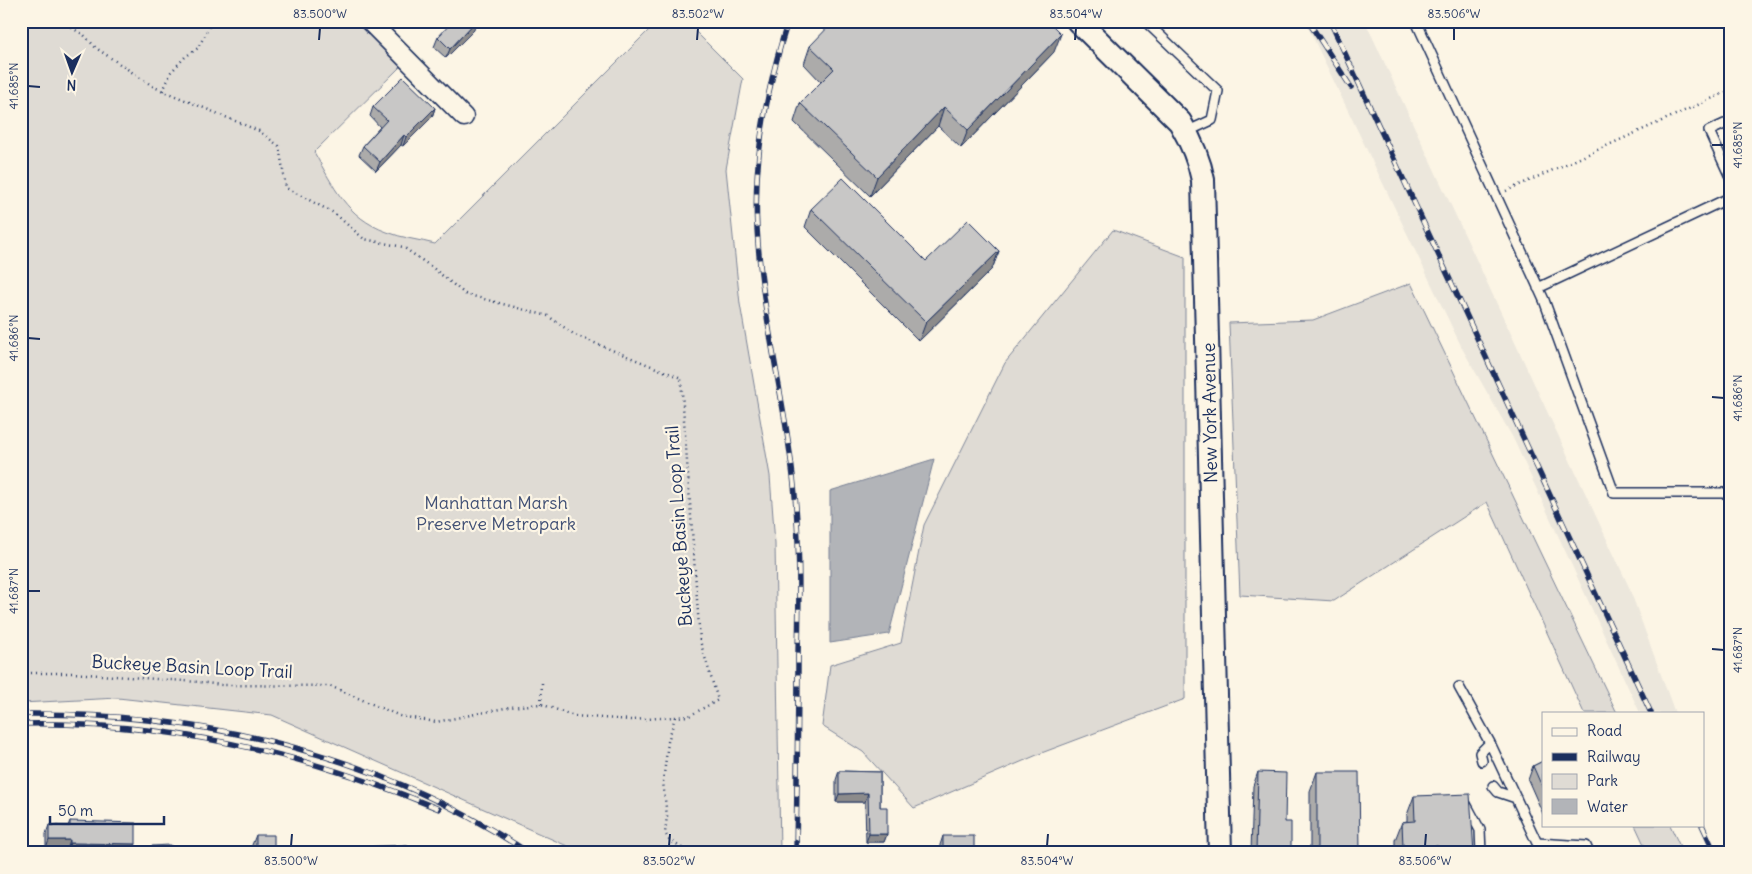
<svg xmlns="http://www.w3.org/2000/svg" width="1752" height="874" font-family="Delius,sans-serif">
	<rect width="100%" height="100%" fill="#fcf5e5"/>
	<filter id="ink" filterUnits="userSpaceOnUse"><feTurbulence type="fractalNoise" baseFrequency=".02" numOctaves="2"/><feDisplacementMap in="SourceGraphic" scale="10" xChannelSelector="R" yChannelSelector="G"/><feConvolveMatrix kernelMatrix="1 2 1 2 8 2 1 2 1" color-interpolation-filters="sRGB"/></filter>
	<g filter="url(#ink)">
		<!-- built -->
		<path fill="#ece7dc" d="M 1305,21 L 1365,21 L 1629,587 L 1675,713 L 1640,713 L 1513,438 L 1463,350 Z"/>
		<!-- green -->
		<path fill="#dfdbd4" stroke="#7d8599" d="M 21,21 L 356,21 L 401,66 L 314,152 C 334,187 346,217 387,232 C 402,238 420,240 435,244 L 658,21 L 685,21 L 743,79 L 726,169 L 740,304 L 770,476 L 775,544 L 780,853 L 583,853 L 272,715 L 118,698 L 21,703 Z
			M 1113,230 L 1185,257 L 1185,699 L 1044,752 L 914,808 L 863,752 L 822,726 L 830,665 L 901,643 L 924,525 L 1005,363 Z
			M 1411,283 L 1617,713 L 1584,713 L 1487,502 L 1334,601 L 1240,595 L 1229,323 L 1313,320 Z
			M 1635,825 L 1670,825 L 1683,853 L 1648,853 Z"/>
		<!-- water -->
		<path fill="#b2b4b8" stroke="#767f94" d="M 934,459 L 889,634 L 830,643 L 830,491 Z"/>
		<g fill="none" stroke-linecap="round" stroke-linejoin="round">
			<!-- service casing -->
			<g stroke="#1b2f5e" stroke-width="12">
				<path id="service" d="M 1145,21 L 1218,91 L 1212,120 L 1186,132
					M 1416,21 L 1544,300 L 1614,493 L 1731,493
					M 1731,121 L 1709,131 L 1731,179
					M 1723,201 L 1731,217
					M 1538,288 L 1731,197
					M 1459,687 L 1490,743 L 1537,843 L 1586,846 L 1589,853
					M 1482,761 L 1480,753 L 1490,743
					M 1493,786 L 1498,792 L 1516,798
					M 1466,804 L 1480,830 L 1481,853"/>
			</g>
			<!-- minor casing -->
			<g stroke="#1b2f5e" stroke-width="21">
				<path id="minor" d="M 369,21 L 464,117"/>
			</g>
			<!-- tertiary casing -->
			<g stroke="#1b2f5e" stroke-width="26">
				<path id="tertiary" d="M 1078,21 L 1180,122 C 1191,141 1199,159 1203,180 L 1220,853"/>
			</g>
			<!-- path -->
			<path stroke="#1b2f5e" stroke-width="2.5" stroke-dasharray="1 4" stroke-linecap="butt" d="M 163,91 L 171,72 L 185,57 L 198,48 L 212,21
				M 1506,191 L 1731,90
				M 21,673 L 72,673 L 199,682 L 222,685 L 330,686 L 400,716 L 436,722 L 510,707 L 541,704 L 574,716 L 631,720 L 689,716 L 718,700 L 700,641 L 681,378 L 575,335 L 548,316 L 465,294 L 433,268 L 403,247 L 364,239 L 334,213 L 286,188 L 279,146 L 259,131 L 154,87 L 96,48 L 84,35 L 60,21
				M 541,704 L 542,683
				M 675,717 L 668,742 L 663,782 L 667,816 L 665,833 L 669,840 L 690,853"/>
			<!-- service -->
			<use href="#service" stroke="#fcf5e5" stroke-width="9"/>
			<!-- minor -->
			<use href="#minor" stroke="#fcf5e5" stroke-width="18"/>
			<!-- tertiary -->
			<use href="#tertiary" stroke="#fcf5e5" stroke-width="22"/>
			<!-- rail casing -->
			<g stroke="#1b2f5e" stroke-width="5.5">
				<path id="rail" d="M 788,21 C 767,87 753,158 757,228 C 762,322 789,414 796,507 C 800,556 799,606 798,655 C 798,721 797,787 796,853
					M 1308,21 L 1351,87
					M 1330,21 L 1651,713
					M 21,714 C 202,712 377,753 529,853
					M 21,724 C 166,721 306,753 439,809
					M 1702,825 L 1715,853"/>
			</g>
			<!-- rail -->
			<use href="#rail" stroke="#fcf5e5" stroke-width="4" stroke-dasharray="11" stroke-linecap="butt"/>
		</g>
		<!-- wall -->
		<path fill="#acabaa" stroke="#1b2f5e" d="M 502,21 L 511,21 L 507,26 Z
			M 474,30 L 446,58 L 434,47 L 438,37 Z
			M 810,46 L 1054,52 L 961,148 L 938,126 L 870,196 L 794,122 L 800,103 L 821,82 L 804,64 Z
			M 373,107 L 435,108 L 432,117 L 403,146 L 401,145 L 376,171 L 359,155 L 363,146 L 380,127 L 370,116 Z
			M 811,209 L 926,261 L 999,251 L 992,269 L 919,341 L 805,227 Z
			M 1543,761 L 1543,814 L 1528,780 L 1533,766 Z
			M 839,771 L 880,772 L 880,807 L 887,834 L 884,842 L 866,842 L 865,802 L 836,802 L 836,780 Z
			M 1258,772 L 1285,822 L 1291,853 L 1251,853 L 1253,786 Z
			M 1317,772 L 1360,853 L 1310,853 L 1310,791 Z
			M 1414,796 L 1474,853 L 1395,853 L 1395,840 L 1402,822 L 1407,821 L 1407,815 Z
			M 70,821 L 133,852 L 67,852 L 67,849 L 46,849 L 46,834 L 49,825 L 68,826 Z
			M 256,835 L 274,853 L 252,853 L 252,845 Z
			M 943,836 L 974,853 L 940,853 L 940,845 Z"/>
		<!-- shaded-wall -->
		<path fill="#8c8b8b" stroke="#1b2f5e" d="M 476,21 L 474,30 L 446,58 L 450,49 Z
			M 1061,34 L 1054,52 L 961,148 L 968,130 Z
			M 944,107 L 938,126 L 870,196 L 877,177 Z
			M 435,108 L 432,117 L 403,146 L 406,137 Z
			M 404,135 L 401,145 L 376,171 L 380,162 Z
			M 999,251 L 992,269 L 919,341 L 926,322 Z
			M 868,793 L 865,802 L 836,802 L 839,794 Z
			M 869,834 L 887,834 L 884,842 L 866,842 Z
			M 49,840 L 70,840 L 67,849 L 46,849 Z
			M 70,843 L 136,844 L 133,852 L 67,852 Z
			M 1438,846 L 1436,853 L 1401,853 L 1403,847 Z
			M 943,852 L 974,852 L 974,853 L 943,853 Z"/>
		<!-- building -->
		<path fill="#c8c7c6" stroke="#1b2f5e" d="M 453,21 L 476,21 L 450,49 L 438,37 Z
			M 834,21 L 1048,21 L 1061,34 L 968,130 L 944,107 L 877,177 L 800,103 L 834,69 L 810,46 Z
			M 403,77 L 435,108 L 406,137 L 404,135 L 380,162 L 363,146 L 387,120 L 373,107 Z
			M 843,178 L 926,261 L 968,220 L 999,251 L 926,322 L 811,209 Z
			M 1543,761 L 1543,789 L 1533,766 Z
			M 839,771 L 880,772 L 880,807 L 887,807 L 887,834 L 869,834 L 868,793 L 839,794 Z
			M 1258,772 L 1286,773 L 1285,822 L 1291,822 L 1291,853 L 1256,853 Z
			M 1317,772 L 1359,772 L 1360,853 L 1317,853 Z
			M 1470,794 L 1474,853 L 1438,853 L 1438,846 L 1403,847 L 1402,822 L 1415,821 L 1414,796 Z
			M 70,821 L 136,823 L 136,844 L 70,843 L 70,840 L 49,840 L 49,825 L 70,826 Z
			M 256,835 L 274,835 L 274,853 L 256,853 Z
			M 943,836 L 974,836 L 974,852 L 943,852 Z
			M 171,845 L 171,853 L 152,853 L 151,846 Z
			M 407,845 L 407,853 L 314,853 L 314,849 Z"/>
	</g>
	<!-- ticks -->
	<path fill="none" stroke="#1b2f5e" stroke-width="2" d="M 319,40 L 320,28M 697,40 L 698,28M 1075,40 L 1076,28M 1454,40 L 1454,28M 28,86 L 40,87M 1712,145 L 1724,145M 28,338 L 40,339M 1712,397 L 1724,398M 28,591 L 40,591M 1712,649 L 1724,650M 291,846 L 292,834M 669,846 L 670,834M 1047,846 L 1048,834M 1425,846 L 1426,834"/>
	<g text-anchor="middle" stroke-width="4.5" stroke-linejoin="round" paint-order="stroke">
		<!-- street labels -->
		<g font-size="18" fill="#1b2f5e" stroke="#fcf5e5">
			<text transform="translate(1210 413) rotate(-91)" y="6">New York Avenue</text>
			<text transform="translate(679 526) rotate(-94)" y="6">Buckeye Basin Loop Trail</text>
			<text transform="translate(192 667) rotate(3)" y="6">Buckeye Basin Loop Trail</text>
		</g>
		<!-- park labels -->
		<g font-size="18" fill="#425176" stroke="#fcf5e5">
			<text x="496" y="509">Manhattan Marsh<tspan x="496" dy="21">Preserve Metropark</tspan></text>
		</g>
	</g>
	<!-- margin -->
	<rect width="1752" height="874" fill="none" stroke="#fcf5e5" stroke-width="55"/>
	<!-- legend -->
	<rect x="1542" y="712" width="162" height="115" fill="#fcf5e5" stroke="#a2a6af"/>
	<rect x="1552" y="728" width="25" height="8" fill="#fcf5e5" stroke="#a2a6af"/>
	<text x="1587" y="736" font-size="15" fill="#1b2f5e">Road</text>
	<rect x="1552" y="753" width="25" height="8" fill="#1b2f5e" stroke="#a2a6af"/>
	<text x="1587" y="762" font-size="15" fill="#1b2f5e">Railway</text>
	<rect x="1552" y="774" width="25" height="15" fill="#dfdbd4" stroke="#a2a6af"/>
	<text x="1587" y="786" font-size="15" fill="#1b2f5e">Park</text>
	<rect x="1552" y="799" width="25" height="15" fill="#b2b4b8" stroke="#a2a6af"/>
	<text x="1587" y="812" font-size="15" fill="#1b2f5e">Water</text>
	<!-- north arrow -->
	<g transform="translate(72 72) rotate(182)" stroke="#fcf5e5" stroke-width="4" paint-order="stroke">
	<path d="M0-4L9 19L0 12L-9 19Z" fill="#1b2f5e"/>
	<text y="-8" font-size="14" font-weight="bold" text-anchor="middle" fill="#1b2f5e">N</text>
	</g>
	<!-- scale -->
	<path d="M50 816v8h114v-8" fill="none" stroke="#1b2f5e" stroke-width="2.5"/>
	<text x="58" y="816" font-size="15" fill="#1b2f5e" stroke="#fcf5e5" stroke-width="4" paint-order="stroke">50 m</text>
	<rect x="28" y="28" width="1696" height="818" fill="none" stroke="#1b2f5e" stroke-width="2"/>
	<g font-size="12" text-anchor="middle" fill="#1b2f5e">
		<text x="320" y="18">83.500°W</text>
		<text x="698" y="18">83.502°W</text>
		<text x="1076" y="18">83.504°W</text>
		<text x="1454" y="18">83.506°W</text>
		<text transform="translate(14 86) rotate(-90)" y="4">41.685°N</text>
		<text transform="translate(1738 145) rotate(-90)" y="4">41.685°N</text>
		<text transform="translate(14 338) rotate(-90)" y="4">41.686°N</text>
		<text transform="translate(1738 398) rotate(-90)" y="4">41.686°N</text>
		<text transform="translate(14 591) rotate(-90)" y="4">41.687°N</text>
		<text transform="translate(1738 650) rotate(-90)" y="4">41.687°N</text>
		<text x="291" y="865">83.500°W</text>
		<text x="669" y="865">83.502°W</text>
		<text x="1047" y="865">83.504°W</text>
		<text x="1425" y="865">83.506°W</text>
	</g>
</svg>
